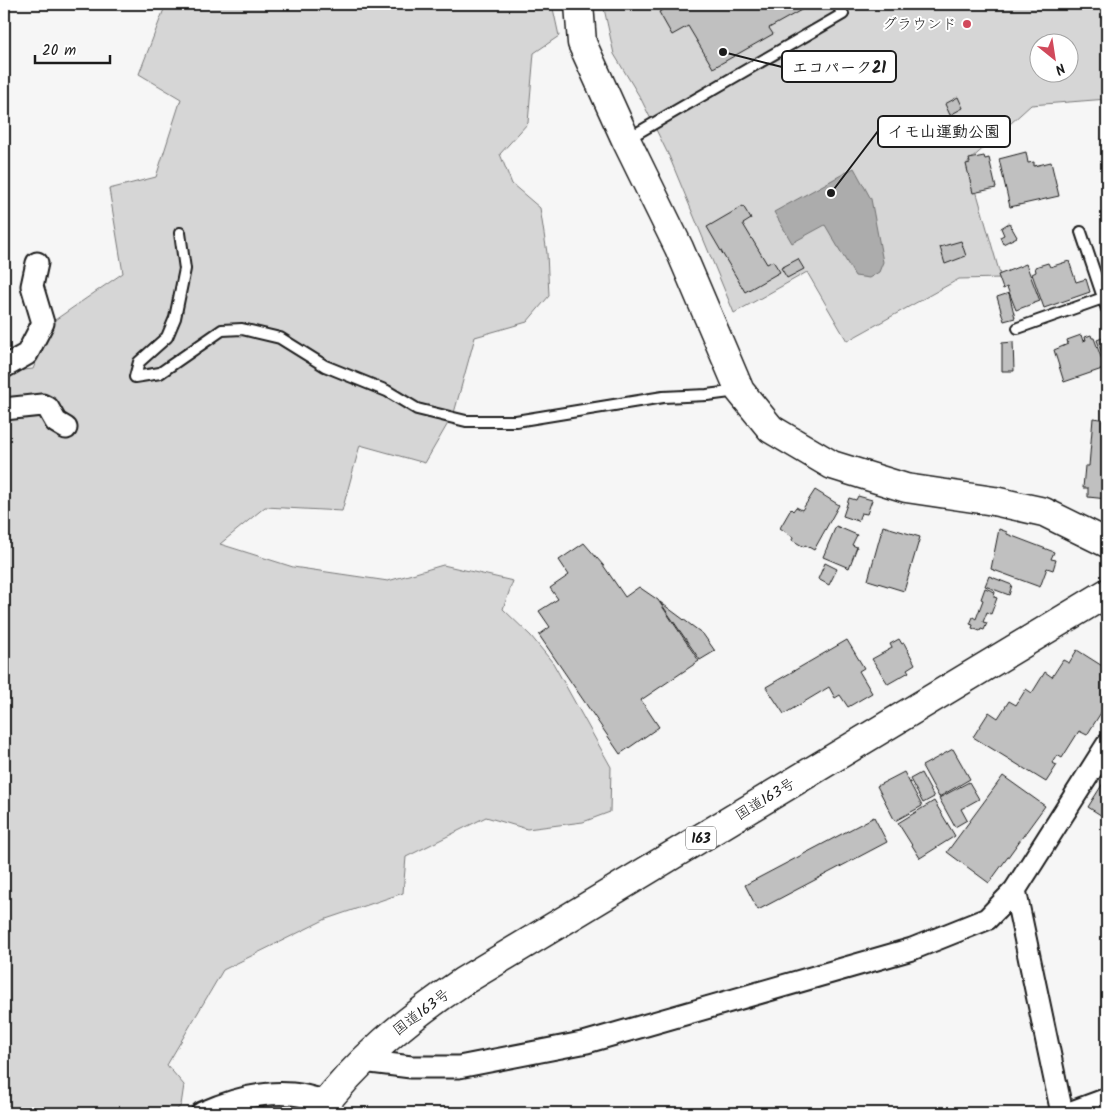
<svg xmlns="http://www.w3.org/2000/svg" width="1111" height="1117" font-family="Kalam,'Klee One',sans-serif">
	<rect width="100%" height="100%" fill="#f6f6f6"/>
	<filter id="ink" filterUnits="userSpaceOnUse"><feTurbulence type="fractalNoise" baseFrequency=".02" numOctaves="2"/><feDisplacementMap in="SourceGraphic" scale="10" xChannelSelector="R" yChannelSelector="G"/><feConvolveMatrix kernelMatrix="1 2 1 2 8 2 1 2 1" color-interpolation-filters="sRGB"/></filter>
	<g filter="url(#ink)">
		<!-- green -->
		<path fill="#d6d6d6" stroke="#797979" fill-rule="evenodd" d="M 166,4 L 552,4 L 559,36 L 534,53 L 528,123 L 500,154 L 512,184 L 540,208 L 547,253 L 549,296 L 527,322 L 475,337 L 454,413 L 425,463 L 360,445 L 342,511 L 265,507 L 220,544 L 293,567 L 388,581 L 443,565 L 513,581 L 503,609 L 531,636 L 553,663 L 611,767 L 610,812 L 583,822 L 527,829 L 486,817 L 406,857 L 403,893 L 326,919 L 223,970 L 167,1065 L 184,1085 L 181,1105 L 174,1113 L 33,1113 L 22,1108 L 4,1107 L 4,372 L 33,369 L 52,322 L 123,273 L 109,189 L 156,177 L 181,99 L 139,74 Z
			M 603,4 L 1107,4 L 1107,99 L 1031,105 L 968,162 L 1001,278 L 959,279 L 847,341 L 807,272 L 734,313 L 669,156 L 641,99 L 614,54 ZM 1038,42 L 1068,42 L 1068,72 L 1038,72 Z"/>
		<!-- water -->
		<path fill="#acacac" stroke="#727272" d="M 854,168 L 871,199 L 883,262 L 879,272 L 869,278 L 855,276 L 825,225 L 792,243 L 774,212 Z"/>
		<!-- building -->
		<path fill="#c0c0c0" stroke="#1c1c1c" d="M 673,4 L 812,4 L 769,28 L 773,34 L 713,68 L 688,26 L 672,35 L 659,12 Z
			M 958,97 L 963,108 L 950,115 L 945,104 Z
			M 1026,152 L 1028,163 L 1034,162 L 1034,166 L 1051,162 L 1059,196 L 1010,207 L 999,159 Z
			M 984,156 L 985,159 L 989,158 L 996,188 L 973,193 L 966,164 L 970,163 L 969,159 Z
			M 743,206 L 751,219 L 743,224 L 767,264 L 773,261 L 780,272 L 745,292 L 707,227 Z
			M 1009,223 L 1017,237 L 1003,244 L 1000,237 L 1004,235 L 1001,228 Z
			M 961,241 L 966,256 L 945,264 L 940,247 Z
			M 798,259 L 804,269 L 787,278 L 781,268 Z
			M 1069,261 L 1076,282 L 1086,279 L 1090,292 L 1044,308 L 1032,274 L 1036,272 L 1035,267 L 1048,263 L 1050,267 Z
			M 1026,264 L 1040,301 L 1016,310 L 1007,287 L 1003,289 L 998,275 Z
			M 1009,293 L 1015,318 L 1004,321 L 997,297 Z
			M 1081,335 L 1083,341 L 1086,340 L 1085,337 L 1091,335 L 1092,338 L 1094,338 L 1105,368 L 1064,382 L 1054,350 L 1068,344 L 1067,340 Z
			M 1107,336 L 1107,361 L 1105,362 L 1097,340 Z
			M 1013,342 L 1014,371 L 1002,371 L 1002,343 Z
			M 1093,418 L 1107,420 L 1107,499 L 1088,497 L 1088,488 L 1083,488 L 1085,466 L 1089,466 Z
			M 815,490 L 839,505 L 814,550 L 805,545 L 804,547 L 792,540 L 793,537 L 780,528 L 791,509 L 793,511 L 796,507 L 802,510 Z
			M 858,496 L 872,500 L 867,514 L 861,513 L 858,521 L 843,516 L 849,498 L 856,500 Z
			M 836,526 L 857,535 L 852,545 L 857,547 L 849,568 L 823,557 Z
			M 883,526 L 920,537 L 904,591 L 868,580 Z
			M 999,529 L 1007,532 L 1007,534 L 1054,552 L 1051,559 L 1056,560 L 1053,570 L 1047,568 L 1040,587 L 991,569 Z
			M 584,543 L 603,565 L 625,597 L 639,587 L 658,600 L 699,661 L 641,700 L 659,727 L 620,754 L 539,635 L 550,627 L 539,611 L 558,599 L 550,588 L 569,575 L 559,560 Z
			M 825,563 L 837,569 L 829,585 L 818,579 Z
			M 989,576 L 1012,585 L 1009,595 L 985,586 Z
			M 985,588 L 995,592 L 994,597 L 997,598 L 991,614 L 987,612 L 983,622 L 987,623 L 984,630 L 981,629 L 980,631 L 972,628 L 973,625 L 970,624 L 973,617 L 976,619 L 983,600 L 981,599 Z
			M 660,602 L 703,634 L 715,651 L 700,660 Z
			M 899,639 L 902,644 L 904,643 L 915,664 L 907,669 L 909,672 L 888,684 L 872,659 L 892,648 L 890,644 Z
			M 847,640 L 864,668 L 859,671 L 872,693 L 848,707 L 840,695 L 835,698 L 829,687 L 784,714 L 766,687 Z
			M 1077,650 L 1107,669 L 1107,703 L 1087,735 L 1079,731 L 1062,758 L 1057,755 L 1052,763 L 1057,765 L 1046,782 L 973,737 L 989,712 L 998,718 L 1009,701 L 1016,705 L 1026,689 L 1032,693 L 1045,672 L 1052,677 L 1063,660 L 1069,663 Z
			M 953,749 L 970,779 L 939,797 L 922,766 Z
			M 904,772 L 922,806 L 895,821 L 877,786 Z
			M 921,773 L 934,797 L 923,803 L 910,779 Z
			M 1003,776 L 1045,806 L 989,883 L 947,852 Z
			M 1107,777 L 1107,819 L 1088,807 Z
			M 969,782 L 979,799 L 961,809 L 967,820 L 955,827 L 939,798 Z
			M 934,801 L 955,836 L 920,858 L 898,823 Z
			M 874,817 L 887,842 L 758,910 L 745,885 Z"/>
		<g fill="none" stroke-linecap="round" stroke-linejoin="round">
			<!-- lane casing -->
			<g stroke="#1c1c1c" stroke-width="14">
				<path id="lane" d="M 627,139 L 843,14 L 837,4
					M 1081,232 L 1107,309
					M 180,233 L 185,269 L 175,318 L 167,337 L 139,362 L 135,377 L 160,373 L 222,330 L 242,329 L 280,338 L 325,366 L 387,391 L 417,409 L 466,421 L 516,421 L 663,397 L 707,395 L 738,391
					M 1018,328 L 1103,298"/>
			</g>
			<!-- street casing -->
			<g stroke="#1c1c1c" stroke-width="25">
				<path id="street" d="M 4,367 L 27,354 L 43,323 L 32,286 L 37,263
					M 4,409 L 42,405 L 48,408 L 56,422 L 66,428
					M 1015,890 L 1062,1113
					M 363,1061 L 411,1067 L 459,1067 L 587,1042 L 912,949 L 987,919 L 1015,890 L 1107,745
					M 202,1113 C 229,1101 262,1091 292,1094 C 304,1095 315,1099 327,1101
					M 1069,1113 L 1107,1099"/>
			</g>
			<!-- secondary casing -->
			<g stroke="#1c1c1c" stroke-width="31">
				<path id="secondary" d="M 579,4 L 582,43 L 626,140 L 679,248 L 740,391 L 771,429 L 832,465 L 906,488 L 994,501 L 1044,512 L 1107,543"/>
			</g>
			<!-- highway casing -->
			<g stroke="#1c1c1c" stroke-width="31">
				<path id="highway" d="M 318,1113 C 357,1060 407,1019 462,982 L 1107,593"/>
			</g>
			<!-- lane -->
			<use href="#lane" stroke="#fff" stroke-width="10"/>
			<!-- street -->
			<use href="#street" stroke="#fff" stroke-width="21"/>
			<!-- secondary -->
			<use href="#secondary" stroke="#fff" stroke-width="28"/>
			<!-- highway -->
			<use href="#highway" stroke="#fff" stroke-width="28"/>
		</g>
	</g>
	<!-- markers -->
	<circle fill="#d1495b" stroke="#fff" stroke-width="2" cx="967" cy="24" r="5"/>
	<g text-anchor="middle" stroke-width="4" stroke-linejoin="round" paint-order="stroke">
		<!-- shield labels -->
		<rect fill="#fff" stroke="#606060" stroke-width="1" x="686" y="826.5" width="30" height="23" rx="4"/>
		<g font-size="14" font-weight="bold" fill="#1c1c1c">
			<text x="701" y="843">163</text>
		</g>
		<!-- poi labels -->
		<g font-size="15" fill="#1c1c1c" stroke="#fff" text-anchor="end">
			<text x="957" y="29">グラウンド</text>
		</g>
		<!-- street labels -->
		<g font-size="15" fill="#1c1c1c" stroke="#fff">
			<text transform="translate(765 799) rotate(-31)" y="5">国道163号</text>
			<text transform="translate(421 1012) rotate(-37)" y="5">国道163号</text>
		</g>
	</g>
	<!-- callouts -->
	<path fill="none" stroke="#1c1c1c" stroke-width="2" d="M723 52L782 67M831 193L878 131"/>
	<g fill="#1c1c1c" stroke="#fff" stroke-width="2">
		<circle cx="723" cy="52" r="5"/>
		<circle cx="831" cy="193" r="5"/>
	</g>
	<g fill="#fff" stroke="#1c1c1c" stroke-width="2">
		<rect x="782" y="51" width="114" height="31" rx="5"/>
		<rect x="878" y="116" width="132" height="31" rx="5"/>
	</g>
	<g font-size="16" text-anchor="middle" font-weight="bold" fill="#1c1c1c">
		<text x="839" y="73">エコパーク21</text>
		<text x="944" y="137">イモ山運動公園</text>
	</g>
	<!-- margin -->
	<rect width="1111" height="1117" fill="none" stroke="#fff" stroke-width="20"/>
	<rect x="10" y="10" width="1091" height="1097" fill="none" stroke="#1c1c1c" stroke-width="2" filter="url(#ink)"/>
	<!-- north arrow -->
	<g transform="translate(1054 58) rotate(150)"><circle r="24" fill="#ffffff" stroke="#a4a4a4"/>
	<path d="M0-4L9 19L0 12L-9 19Z" fill="#d1495b"/>
	<text y="-8" font-size="14" font-weight="bold" text-anchor="middle" fill="#1c1c1c">N</text>
	</g>
	<!-- scale -->
	<path d="M35 55v8h75v-8" fill="none" stroke="#1c1c1c" stroke-width="2.5"/>
	<text x="42" y="55" font-size="15" fill="#1c1c1c" stroke="#ffffff" stroke-width="4" paint-order="stroke">20 m</text>
</svg>
